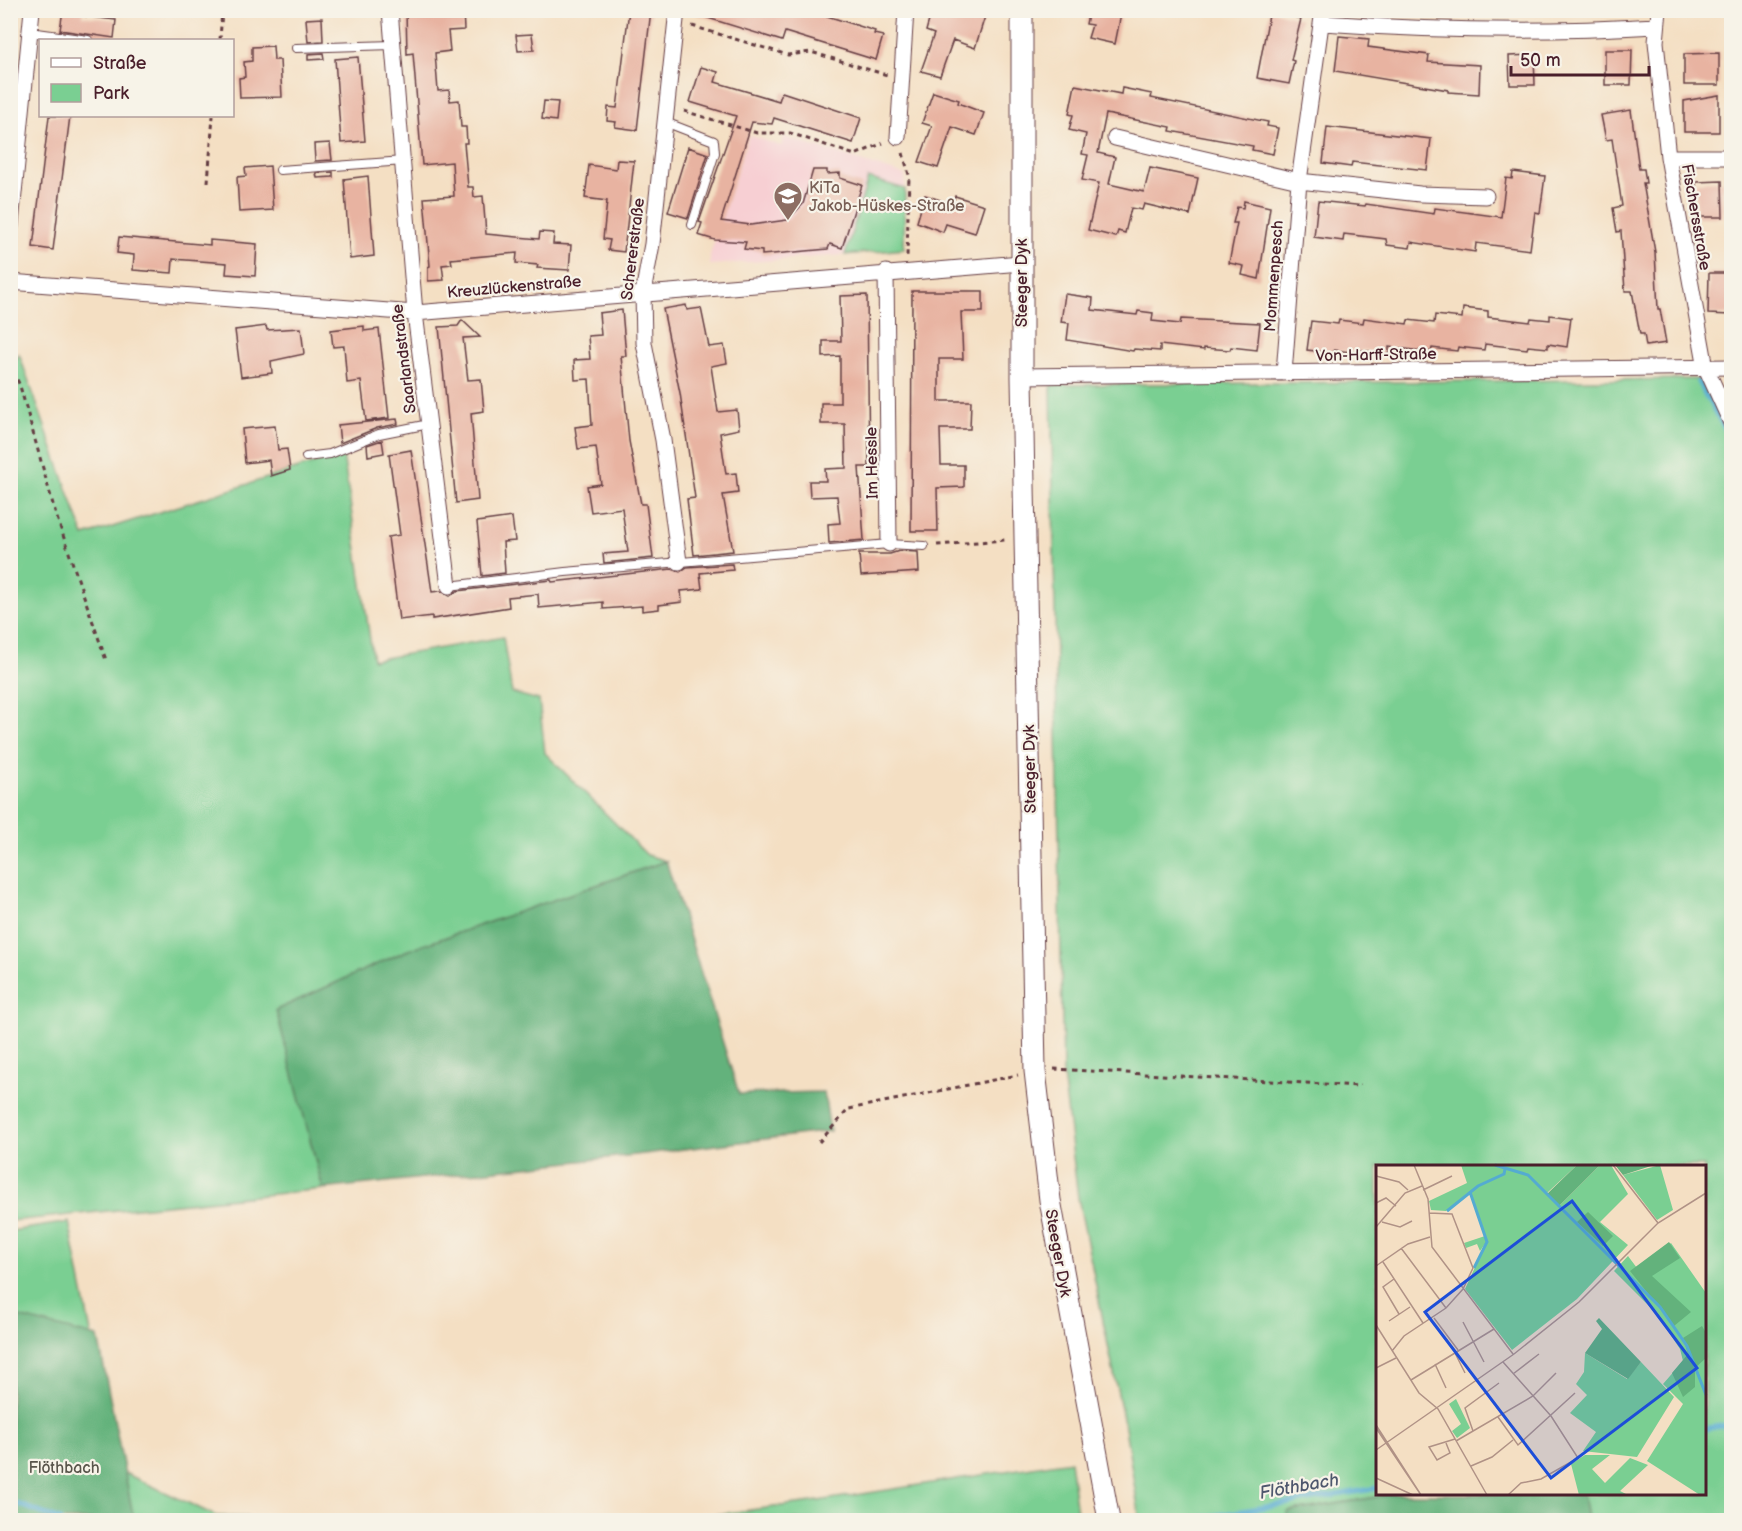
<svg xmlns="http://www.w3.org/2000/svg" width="1742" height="1531" font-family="'Balsamiq Sans',sans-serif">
	<rect width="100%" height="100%" fill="#f7f3e8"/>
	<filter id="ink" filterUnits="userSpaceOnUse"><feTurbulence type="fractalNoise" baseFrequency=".0167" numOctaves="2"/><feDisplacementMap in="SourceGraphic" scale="12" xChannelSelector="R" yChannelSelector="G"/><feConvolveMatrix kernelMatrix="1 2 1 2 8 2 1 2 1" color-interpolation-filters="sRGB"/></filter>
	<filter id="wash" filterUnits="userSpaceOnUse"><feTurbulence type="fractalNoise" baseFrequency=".008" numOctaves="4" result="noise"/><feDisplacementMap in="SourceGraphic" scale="24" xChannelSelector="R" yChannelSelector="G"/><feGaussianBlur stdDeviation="1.35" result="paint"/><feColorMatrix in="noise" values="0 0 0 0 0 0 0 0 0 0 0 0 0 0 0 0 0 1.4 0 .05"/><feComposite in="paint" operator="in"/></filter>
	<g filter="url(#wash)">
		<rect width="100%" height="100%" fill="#f4dfc3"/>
		<!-- built -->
		<path fill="#f7cfd3" d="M 749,135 L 781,146 L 784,137 L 905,175 L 905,189 L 868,178 L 845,255 L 710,265 L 710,255 Z"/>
		<!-- green -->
		<path fill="#7acf92" stroke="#62775e" stroke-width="1.5" d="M 868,178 L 905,189 L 904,249 L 845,255 Z
			M 19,354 L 84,536 L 343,454 L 373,660 L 503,637 L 512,693 L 539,700 L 545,753 L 647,855 L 666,861 L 406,951 L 277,1010 L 323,1189 L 11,1221 L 10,367 Z
			M 1700,379 L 1732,433 L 1731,1520 L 1587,1520 L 1583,1494 L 1704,1494 L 1704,1166 L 1378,1166 L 1378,1494 L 1395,1494 L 1288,1512 L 1288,1520 L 1140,1520 L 1125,1428 L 1078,1198 L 1063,1075 L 1051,385 Z
			M 69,1222 L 118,1470 L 216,1516 L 313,1520 L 11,1520 L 11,1231 Z
			M 1070,1461 L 1078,1520 L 674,1520 L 812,1502 Z"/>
		<!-- forest -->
		<path fill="#63b27c" stroke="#566854" stroke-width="1.5" d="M 666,861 L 739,1094 L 824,1092 L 830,1131 L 644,1154 L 323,1189 L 276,1010 L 406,951 Z
			M 11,1315 L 98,1337 L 134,1520 L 14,1520 L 10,1510 Z
			M 1395,1494 L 1583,1494 L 1587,1520 L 1288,1520 L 1287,1512 Z"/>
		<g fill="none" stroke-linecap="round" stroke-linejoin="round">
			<!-- stream -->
			<path stroke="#54abd1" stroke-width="5" d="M 1698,382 L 1732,441
				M 1704,1429 L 1732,1424
				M 10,1501 L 60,1520
				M 1189,1520 L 1378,1488"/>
		</g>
		<g id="blocks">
			<!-- building -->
			<path fill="#e8b3a1" d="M 63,10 L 84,10 L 83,16 L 116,20 L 114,38 L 60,30 Z
				M 406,10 L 463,10 L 464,30 L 448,31 L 450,51 L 435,53 L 438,91 L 449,90 L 450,101 L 459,100 L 461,127 L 466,127 L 467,143 L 464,143 L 468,187 L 473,187 L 474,197 L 483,196 L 486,234 L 539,239 L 540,232 L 554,233 L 553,244 L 571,245 L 569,270 L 537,268 L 538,265 L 516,263 L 517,253 L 451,259 L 452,264 L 442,265 L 444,280 L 428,281 L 428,267 L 430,266 L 424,198 L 454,196 L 452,162 L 422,165 L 413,53 L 407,54 Z
				M 629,10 L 651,10 L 637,130 L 615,127 L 616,122 L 607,121 L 608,107 L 617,108 Z
				M 696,10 L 808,10 L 875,31 L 874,34 L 883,36 L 876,60 L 785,32 L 782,41 L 695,14 Z
				M 932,10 L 987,10 L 975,48 L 953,40 L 940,76 L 921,71 L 934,34 L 926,31 Z
				M 1089,10 L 1121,14 L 1115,44 L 1088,38 L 1092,25 L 1086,24 Z
				M 1270,10 L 1301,19 L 1291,60 L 1294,61 L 1289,84 L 1257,78 Z
				M 322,18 L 323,41 L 308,42 L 306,19 Z
				M 532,34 L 534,50 L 518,51 L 516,35 Z
				M 1339,36 L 1369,39 L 1368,47 L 1429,55 L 1428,62 L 1480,65 L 1479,94 L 1448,92 L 1448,90 L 1335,71 Z
				M 273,46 L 274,60 L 280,60 L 282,97 L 240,98 L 239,78 L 245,77 L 244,62 L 252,61 L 252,47 Z
				M 1605,50 L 1632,50 L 1631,85 L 1605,85 Z
				M 323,53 L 324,59 L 308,60 L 308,54 Z
				M 1719,53 L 1719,85 L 1684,85 L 1684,54 Z
				M 1534,55 L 1535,85 L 1510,85 L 1509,56 Z
				M 358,57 L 365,141 L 341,143 L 335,59 Z
				M 701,67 L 718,72 L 715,82 L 779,101 L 782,92 L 861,118 L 853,143 L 774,118 L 772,124 L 752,122 L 721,221 L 751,225 L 787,220 L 803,204 L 813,170 L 827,170 L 827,174 L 840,173 L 840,178 L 862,185 L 842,248 L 830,244 L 828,249 L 762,255 L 762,251 L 744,249 L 746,242 L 715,240 L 698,235 L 702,223 L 699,222 L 736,116 L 690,102 Z
				M 1075,85 L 1121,94 L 1122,88 L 1152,94 L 1151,98 L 1268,122 L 1267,126 L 1278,128 L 1273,154 L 1252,150 L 1253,146 L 1170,131 L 1171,127 L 1106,114 L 1098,153 L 1115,157 L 1109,184 L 1144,192 L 1150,168 L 1198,178 L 1190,215 L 1144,204 L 1142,210 L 1131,208 L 1125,233 L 1118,231 L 1116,237 L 1088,230 L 1099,183 L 1082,180 L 1088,155 L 1082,154 L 1086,134 L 1069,130 L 1073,115 L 1069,114 Z
				M 933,92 L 959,100 L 958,103 L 984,113 L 976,135 L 952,127 L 938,168 L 919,162 L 932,126 L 922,123 Z
				M 1719,95 L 1719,132 L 1684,132 L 1684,101 Z
				M 544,101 L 558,102 L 556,121 L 542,119 Z
				M 1631,110 L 1639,169 L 1644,169 L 1646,183 L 1643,183 L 1655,252 L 1658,309 L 1660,309 L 1666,343 L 1646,346 L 1644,334 L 1640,334 L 1632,291 L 1625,291 L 1621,231 L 1617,232 L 1613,208 L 1622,206 L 1612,139 L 1606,140 L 1601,115 Z
				M 49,116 L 70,116 L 53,250 L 33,247 Z
				M 1327,127 L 1431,139 L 1427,170 L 1352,162 L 1351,167 L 1323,163 Z
				M 330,143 L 332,160 L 315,161 L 314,144 Z
				M 688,147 L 708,154 L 688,218 L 668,212 Z
				M 617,160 L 634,161 L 624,252 L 608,250 L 610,240 L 603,239 L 607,201 L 585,198 L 589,165 L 616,169 Z
				M 270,166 L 273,210 L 239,212 L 237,177 L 246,176 L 245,168 Z
				M 333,172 L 333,177 L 317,178 L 316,173 Z
				M 1513,172 L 1545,176 L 1540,213 L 1535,212 L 1530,250 L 1476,243 L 1475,252 L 1411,242 L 1410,248 L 1387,245 L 1386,239 L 1344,234 L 1343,241 L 1314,237 L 1318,201 L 1365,206 L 1366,204 L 1434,214 L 1435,208 L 1501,217 L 1506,178 L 1512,179 Z
				M 368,176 L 374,256 L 350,259 L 344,179 Z
				M 1722,181 L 1723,217 L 1696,217 L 1696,182 Z
				M 925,195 L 952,204 L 955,196 L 984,205 L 975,233 L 946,224 L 943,232 L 917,222 Z
				M 1244,201 L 1270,207 L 1259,279 L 1242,275 L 1244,266 L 1229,263 L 1237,223 L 1233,223 L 1237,207 L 1243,208 Z
				M 119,237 L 210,245 L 210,240 L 257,244 L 255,276 L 226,274 L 227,263 L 173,259 L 172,273 L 133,270 L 134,255 L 117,253 Z
				M 1709,273 L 1731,273 L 1731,315 L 1708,314 Z
				M 912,291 L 983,291 L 983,312 L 961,312 L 963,359 L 939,359 L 939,401 L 971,401 L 970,429 L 940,429 L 941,465 L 964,465 L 964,487 L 937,488 L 938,531 L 911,531 Z
				M 1065,294 L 1093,298 L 1092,310 L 1137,315 L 1138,311 L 1153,313 L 1152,321 L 1180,324 L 1181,319 L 1260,323 L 1257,350 L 1231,347 L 1230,350 L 1204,348 L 1204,350 L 1160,345 L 1160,351 L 1134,349 L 1133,351 L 1067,340 L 1069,323 L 1061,322 Z
				M 867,295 L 869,467 L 859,467 L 864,540 L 829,543 L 828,524 L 840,523 L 837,496 L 810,497 L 809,481 L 826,481 L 825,469 L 846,468 L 845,424 L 821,424 L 821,403 L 840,403 L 840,356 L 823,357 L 823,341 L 841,341 L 840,296 Z
				M 686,305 L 687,310 L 701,308 L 709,347 L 724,345 L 727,363 L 711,366 L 718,412 L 737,410 L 739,429 L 720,433 L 726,474 L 736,473 L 738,493 L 723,495 L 733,551 L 694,555 L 687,499 L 695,498 L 680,393 L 663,309 Z
				M 1463,308 L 1488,311 L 1488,317 L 1530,322 L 1531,318 L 1550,320 L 1550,315 L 1571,318 L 1567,347 L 1548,344 L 1548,348 L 1528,346 L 1527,349 L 1485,344 L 1484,350 L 1458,347 L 1457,351 L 1432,348 L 1431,352 L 1389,347 L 1389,354 L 1361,350 L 1361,353 L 1334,350 L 1334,353 L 1307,350 L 1311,321 L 1338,324 L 1339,320 L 1363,323 L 1364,318 L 1407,324 L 1408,320 L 1434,323 L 1435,315 L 1462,318 Z
				M 622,310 L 626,356 L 621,356 L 629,441 L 641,504 L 646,504 L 653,558 L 604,563 L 603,554 L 628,552 L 622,508 L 591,512 L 587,486 L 601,484 L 596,447 L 578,449 L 575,427 L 592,425 L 589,379 L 575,380 L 574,360 L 590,359 L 588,336 L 601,335 L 599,313 Z
				M 462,320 L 480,337 L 463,338 L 468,380 L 481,379 L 484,411 L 471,413 L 478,500 L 456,503 L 439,327 L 458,326 Z
				M 266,326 L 267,330 L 301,328 L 304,354 L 271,361 L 272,373 L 241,377 L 235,330 Z
				M 364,326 L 364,331 L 379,329 L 389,418 L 366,421 L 361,381 L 347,383 L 344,346 L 333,347 L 331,330 Z
				M 397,419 L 398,424 L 377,428 L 340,443 L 338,425 Z
				M 275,426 L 278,450 L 287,449 L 290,470 L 271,476 L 269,460 L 245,463 L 242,429 Z
				M 382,440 L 384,453 L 368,456 L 367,445 Z
				M 411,450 L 432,592 L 441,591 L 450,596 L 457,591 L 551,580 L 552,582 L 672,569 L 680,572 L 687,567 L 732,564 L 733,570 L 700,573 L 702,589 L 681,591 L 682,602 L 659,605 L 659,609 L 642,611 L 642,606 L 603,609 L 603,602 L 539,608 L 538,594 L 508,597 L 509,607 L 432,619 L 432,616 L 399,620 L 388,537 L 400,535 L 389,454 Z
				M 512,517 L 515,541 L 503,542 L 505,573 L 482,576 L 477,522 Z
				M 899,551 L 918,552 L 919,572 L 861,576 L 859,554 L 890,554 Z"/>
		</g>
	</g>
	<g filter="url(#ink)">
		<use href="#blocks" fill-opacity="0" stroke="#643c42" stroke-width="1.5"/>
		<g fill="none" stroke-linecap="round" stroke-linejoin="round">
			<!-- lane casing -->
			<g stroke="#643c42" stroke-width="10">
				<path id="lane" d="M 30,32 L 88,40
					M 296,48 L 393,45
					M 665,122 L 714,141 L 715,153 L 692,225
					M 280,170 L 404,161
					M 306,457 L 330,454 L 379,434 L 429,424
					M 449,586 L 565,572 L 889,544 L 924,546"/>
			</g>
			<!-- street casing -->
			<g stroke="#643c42" stroke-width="17">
				<path id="street" d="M 390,10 L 415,313 L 449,586
					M 677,10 L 652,244 L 643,293 L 644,343 L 663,440 L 679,562
					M 1659,10 L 1656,42 L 1668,157 L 1706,368 L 1732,425
					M 1323,23 C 1434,31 1545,33 1656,26
					M 898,137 L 906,10
					M 1115,138 L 1299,181 L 1420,194 L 1486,196
					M 1668,157 L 1732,157
					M 10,234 L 32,10
					M 886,272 L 889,544
					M 10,282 L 415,313 L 1021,263
					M 1284,373 L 1299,181 L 1323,10
					M 1022,376 L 1732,367"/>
			</g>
			<!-- secondary casing -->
			<g stroke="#643c42" stroke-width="23">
				<path id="secondary" d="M 1022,10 L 1022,378 L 1035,1071 L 1050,1200 L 1109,1520"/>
			</g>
			<!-- path -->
			<path stroke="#643c42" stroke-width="3" stroke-dasharray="4.5 4.5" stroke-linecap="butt" d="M 692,26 L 788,55 L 811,52 L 887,75
				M 220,40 L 222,10
				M 684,111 L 757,133 L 790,133 L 855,155 L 883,143
				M 903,153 L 909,175 L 907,257
				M 208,182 L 213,116
				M 10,363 L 20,386 L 56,515 L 106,660
				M 937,545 L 1005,540
				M 1054,1069 L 1360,1086
				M 819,1142 L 849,1109 L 1018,1075"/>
			<!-- lane -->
			<use href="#lane" stroke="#fff" stroke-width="8"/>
			<!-- street -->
			<use href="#street" stroke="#fff" stroke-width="15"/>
			<!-- secondary -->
			<use href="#secondary" stroke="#fff" stroke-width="21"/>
		</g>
	</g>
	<!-- icons -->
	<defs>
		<g id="school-pin" transform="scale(1.5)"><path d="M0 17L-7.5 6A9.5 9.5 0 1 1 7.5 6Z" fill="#8d6e63" stroke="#f7f3e8"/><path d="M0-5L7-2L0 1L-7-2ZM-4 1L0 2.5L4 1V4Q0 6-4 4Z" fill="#fff"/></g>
	</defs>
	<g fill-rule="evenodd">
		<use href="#school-pin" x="788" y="196"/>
	</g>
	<g text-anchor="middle" stroke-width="4.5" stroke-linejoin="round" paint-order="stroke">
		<!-- education labels -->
		<g font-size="16" fill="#785e54" stroke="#f7f3e8" text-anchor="start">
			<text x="809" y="193">KiTa<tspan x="809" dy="18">Jakob-Hüskes-Straße</tspan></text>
		</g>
		<!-- street labels -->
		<g font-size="16" fill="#4a1f2b" stroke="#f7f3e8">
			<text transform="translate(1697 217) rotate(80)" y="6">Fischersstraße</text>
			<text transform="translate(632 249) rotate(-83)" y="6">Schererstraße</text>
			<text transform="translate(1273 276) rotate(-86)" y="6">Mommenpesch</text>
			<text transform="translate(1021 283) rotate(-90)" y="6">Steeger Dyk</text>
			<text transform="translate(514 286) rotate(-5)" y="6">Kreuzlückenstraße</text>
			<text transform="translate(1376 354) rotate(-1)" y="6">Von-Harff-Straße</text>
			<text transform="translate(403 359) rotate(-97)" y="6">Saarlandstraße</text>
			<text transform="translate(871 463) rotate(-91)" y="6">Im Hessle</text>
			<text transform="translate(1029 769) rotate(-91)" y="6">Steeger Dyk</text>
			<text transform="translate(1059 1253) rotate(80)" y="6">Steeger Dyk</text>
		</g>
		<!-- park labels -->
		<g font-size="16" fill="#58544a" stroke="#f7f3e8">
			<text x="64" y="1473">Flöthbach</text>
		</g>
		<!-- water labels -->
		<g font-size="18" font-style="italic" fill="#4e576d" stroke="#f7f3e8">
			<text transform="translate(1299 1486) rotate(-10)" y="6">Flöthbach</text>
		</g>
	</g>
	<!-- overview -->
	<g transform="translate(1376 1165)">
		<rect width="330" height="330" fill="#f4dfc3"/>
		<path d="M 85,0 L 201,0 L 171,28 L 183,41 L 224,0 L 235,0 L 252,29 L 224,57 L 252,80 L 201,134 L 136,185 L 89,124 L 111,76 L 104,86 L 101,79 L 90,83 L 88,78 L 109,71 L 93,27 L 70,46 L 55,45 L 53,36 L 91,18 ZM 284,0 L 297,45 L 281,55 L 247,10 ZM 295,78 L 330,128 L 330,330 L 324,330 L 271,296 L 307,239 L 287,219 L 307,196 L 304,184 L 280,148 L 238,106 L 252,91 L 261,103 ZM 209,188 L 251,214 L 265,197 L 298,232 L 261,292 L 207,286 L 220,267 L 194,248 L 211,230 L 200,219 L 208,207 ZM 80,234 L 94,263 L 81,273 L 76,266 L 85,259 L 73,239 ZM 209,290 L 234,290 L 216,304 L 229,318 L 254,293 L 272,300 L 244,326 L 252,330 L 203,330 L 195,299 Z" fill="#7acf92"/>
		<path d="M 201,0 L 224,0 L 183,41 L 171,29 ZM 239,0 L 278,0 L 247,10 ZM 212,47 L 237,71 L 227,81 L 201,57 ZM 293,77 L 304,93 L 276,111 L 315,147 L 298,161 L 254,106 ZM 223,153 L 265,197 L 252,214 L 209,188 L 226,164 L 220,156 ZM 326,161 L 330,168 L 330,193 L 319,203 L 319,222 L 307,232 L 296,208 L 312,189 L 307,173 Z" fill="#63b27c"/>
		<path fill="none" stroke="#54abd1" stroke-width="3" d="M 119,0 L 152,10 L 284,142 L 311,181 L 330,230M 94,27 L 111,77 L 98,103M 71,46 L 102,21 L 128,9 L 129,4"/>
		<path fill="none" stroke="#b09286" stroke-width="1.5" d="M 38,0 L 52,34 L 56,82 L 137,189M 237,0 L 282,58M 0,11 L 23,17 L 32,25M 47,25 L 76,11M 0,38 L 10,33 L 20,41M 6,57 L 24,62 L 36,56M 0,62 L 29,28 L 46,21M 25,83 L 70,143M 7,97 L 47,158M 0,101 L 32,79 L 54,72M 18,114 L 7,122 L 23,149M 58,153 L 82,185M 13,156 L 34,142M 87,157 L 108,197M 0,160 L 43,228 L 62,244 L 111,330M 16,186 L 28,171 L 70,143 L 87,124 L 97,103 L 76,49 L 53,48M 79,188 L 89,208M 127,197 L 175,251 L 202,293 L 165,314 L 145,318 L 132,330M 59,199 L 70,223M 0,203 L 20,193M 137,209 L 163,189M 35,215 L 118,164M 122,252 L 142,280 L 199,228M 0,260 L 45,330M 0,263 L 45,330M 97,266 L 89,243 L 123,218M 80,276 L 157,231 L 180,208M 70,278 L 74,288 L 61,295 L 53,282 L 79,274M 0,285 L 138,189 L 203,137 L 282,58 L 330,28M 95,301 L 116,292 L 137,275M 0,313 L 37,330"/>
		<path fill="#1d4ed8" fill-opacity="0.15" stroke="#1d4ed8" stroke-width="3" d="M 196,36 L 321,203 L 175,313 L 49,147 Z"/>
		<rect width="330" height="330" fill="none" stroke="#4a1f2b" stroke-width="3"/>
	</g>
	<!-- margin -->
	<rect width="1742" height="1531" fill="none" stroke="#f7f3e8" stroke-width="36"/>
	<!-- legend -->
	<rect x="39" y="39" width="195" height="78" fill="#f7f3e8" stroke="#b29e9c" stroke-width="1.5"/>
	<rect x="51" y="58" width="30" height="9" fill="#ffffff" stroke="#b29e9c" stroke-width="1.5"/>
	<text x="93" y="69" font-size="18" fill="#4a1f2b">Straße</text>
	<rect x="51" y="84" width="30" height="18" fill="#7acf92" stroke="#b29e9c" stroke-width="1.5"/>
	<text x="93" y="99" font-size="18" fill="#4a1f2b">Park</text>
	<!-- scale -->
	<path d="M1511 66v9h138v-9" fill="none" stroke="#4a1f2b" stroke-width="3"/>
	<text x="1520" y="66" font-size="18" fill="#4a1f2b" stroke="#f7f3e8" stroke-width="4.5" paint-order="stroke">50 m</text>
</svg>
